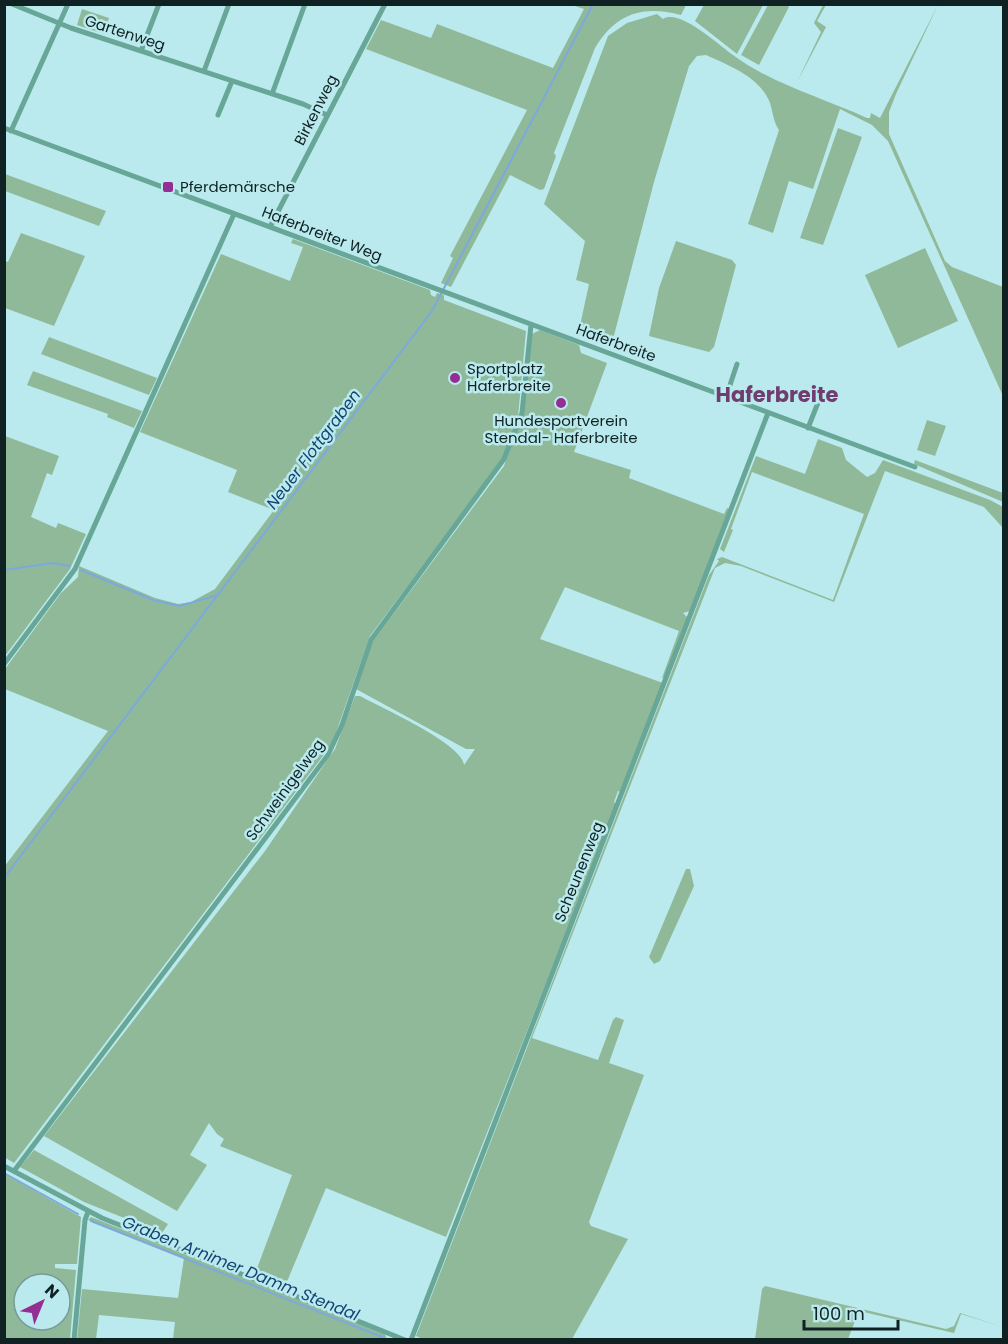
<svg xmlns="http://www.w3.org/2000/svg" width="1008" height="1344" font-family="Poppins,sans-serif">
	<rect width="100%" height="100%" fill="#baeaed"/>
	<!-- green -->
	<path fill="#90b99a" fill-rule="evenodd" d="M 572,5 L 686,5 L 681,15 C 643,5 616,13 595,48 L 554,153 L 556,156 L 544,189 L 540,190 L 510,175 L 451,287 L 441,283 L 453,258 L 450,256 L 527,110 L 366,49 L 381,20 L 431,38 L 437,24 L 553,68 L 584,9 Z
		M 704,5 L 704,4 L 763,5 L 737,54 L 695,21 Z
		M 768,5 L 787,5 L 789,7 L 759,65 L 741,55 Z
		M 823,5 L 826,5 L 817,21 L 826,27 L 797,82 L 821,32 L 814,23 Z
		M 938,5 L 896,94 L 889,112 L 889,134 L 945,261 L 952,267 L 1003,287 L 1003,396 L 888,141 L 872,125 L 840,109 L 813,189 L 789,181 L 773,233 L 748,224 L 779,130 C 773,121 773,112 770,103 C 760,77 730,66 706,55 L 697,56 L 689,66 L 654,182 L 612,343 L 610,345 L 578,335 L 589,284 L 576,280 L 585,241 L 544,204 L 608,36 L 627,23 L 657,14 L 663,19 C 679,8 719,45 733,55 C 772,84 823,98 867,118 L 870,118 L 871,113 L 880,118 Z
		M 82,9 L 109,18 L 104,34 L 77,25 Z
		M 838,128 L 862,137 L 823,245 L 800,238 Z
		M 4,174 L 5,174 L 106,211 L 99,226 L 5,191 Z
		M 21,233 L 85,256 L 54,326 L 5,308 L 5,261 L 8,262 Z
		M 293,239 L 430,290 L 431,295 L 435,297 L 437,293 L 444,295 L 444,300 L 526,331 L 518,417 L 501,462 L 370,636 L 332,744 L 14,1163 L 4,1157 L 4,867 L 108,731 L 5,689 L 5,669 L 61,593 L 78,577 L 79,566 L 155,598 L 178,604 L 191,602 L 215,589 L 274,510 L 228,492 L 237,470 L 140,432 L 221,254 L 290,281 L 303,247 L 291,243 Z
		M 676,241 L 732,260 L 736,265 L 714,347 L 709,352 L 649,336 L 659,288 Z
		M 925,248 L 958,321 L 898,348 L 865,275 Z
		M 540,330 L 579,345 L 581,353 L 607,363 L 574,452 L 631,470 L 629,478 L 724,514 L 727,508 L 729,509 L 690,611 L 683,613 L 688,618 L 665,677 L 662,678 L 679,631 L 565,587 L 540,639 L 663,683 L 621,792 L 618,791 L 614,802 L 616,805 L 446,1237 L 326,1188 L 286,1284 L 256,1271 L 292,1175 L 220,1146 L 224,1139 L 217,1134 L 209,1123 L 190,1155 L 207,1165 L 177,1211 L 44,1136 L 265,851 L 335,749 L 355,696 L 360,696 C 380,707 463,744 464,765 L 475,749 L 466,749 L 356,689 L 368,648 L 504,466 L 523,413 L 532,334 Z
		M 49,337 L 157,378 L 149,395 L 41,354 Z
		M 33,371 L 142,411 L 134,428 L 107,417 L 108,414 L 27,385 Z
		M 927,420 L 946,426 L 935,456 L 917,450 Z
		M 5,436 L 59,456 L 52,475 L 47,473 L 31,517 L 56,528 L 58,523 L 86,534 L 70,569 L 5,656 Z
		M 818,439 L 842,448 L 846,460 L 867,477 L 875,473 L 883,460 L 990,500 L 1003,507 L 1003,528 L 984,507 L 885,471 L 834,602 L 741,566 L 725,563 L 715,568 L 532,1038 L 598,1060 L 613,1020 L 616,1017 L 624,1020 L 609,1063 L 644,1075 L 589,1222 L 591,1226 L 628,1239 L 572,1339 L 425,1340 L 416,1336 L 709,575 L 719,561 L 717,559 L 722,557 L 833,600 L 864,514 L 752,472 L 731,529 L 733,530 L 724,552 L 720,549 L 756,456 L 805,474 Z
		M 915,460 L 1003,493 L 1003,502 L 914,464 Z
		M 686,869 L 690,869 L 694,886 L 660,961 L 654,964 L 649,957 Z
		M 34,1150 L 168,1224 L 162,1233 L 84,1202 L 20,1167 Z
		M 5,1174 L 81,1217 L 77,1264 L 55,1264 L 55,1268 L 76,1270 L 70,1339 L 5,1339 ZM 24,1284 L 60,1284 L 60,1320 L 24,1320 Z
		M 91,1217 L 385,1334 L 387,1340 L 173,1339 L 175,1322 L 99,1315 L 96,1339 L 77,1340 L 82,1289 L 178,1298 L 184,1258 L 88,1220 Z
		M 765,1286 L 946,1329 L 954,1326 L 960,1313 L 1003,1327 L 961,1314 L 954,1333 L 859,1311 L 848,1339 L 755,1339 L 762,1289 Z"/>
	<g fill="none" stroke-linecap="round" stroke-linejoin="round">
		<!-- stream -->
		<path stroke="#7ca9dd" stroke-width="2" d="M 4,570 L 53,563 L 70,566
			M 81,570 L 153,600 L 180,606 L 218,595
			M 4,878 L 432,311 L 593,4
			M 4,1173 L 78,1214
			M 91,1221 L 382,1337"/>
		<!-- street -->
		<path stroke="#68a697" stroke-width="5" d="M 12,4 L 71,28 L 303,104 L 327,115
			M 141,51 L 159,4
			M 204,71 L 229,4
			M 272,94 L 305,4
			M 218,115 L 232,81
			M 4,128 L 915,467
			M 11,131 L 68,4
			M 270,227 L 385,4
			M 726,397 L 737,364
			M 808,428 L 823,390
			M 4,664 L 75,569 L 234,214
			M 4,1166 L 102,1218 L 405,1340
			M 14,1171 L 328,755 L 342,725 L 371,640 L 504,459 L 522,413 L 531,325
			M 74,1340 L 85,1220 L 88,1212
			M 411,1340 L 768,413"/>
	</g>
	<!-- markers -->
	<g fill="#942e94" stroke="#baeaed" stroke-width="2">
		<rect x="162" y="181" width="12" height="12" rx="3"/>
		<circle cx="455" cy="378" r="6"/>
		<circle cx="561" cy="403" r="6"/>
	</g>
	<g text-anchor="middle" stroke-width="5" stroke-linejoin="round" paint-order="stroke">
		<!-- street labels -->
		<g font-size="15" fill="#0f2123" stroke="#baeaed">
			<text transform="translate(125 33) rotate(18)" y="5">Gartenweg</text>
			<text transform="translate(316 110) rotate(-63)" y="5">Birkenweg</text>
			<text transform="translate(322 234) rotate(21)" y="5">Haferbreiter Weg</text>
			<text transform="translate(616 343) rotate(20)" y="5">Haferbreite</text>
			<text transform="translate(285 790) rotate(-54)" y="5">Schweinigelweg</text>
			<text transform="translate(579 872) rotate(-68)" y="5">Scheunenweg</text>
		</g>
		<!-- poi labels -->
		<g font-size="15" fill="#0f2123" stroke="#baeaed" text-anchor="start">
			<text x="180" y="192">Pferdemärsche</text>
			<text x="467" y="374">Sportplatz<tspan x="467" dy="17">Haferbreite</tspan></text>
			<text x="561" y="426" text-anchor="middle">Hundesportverein<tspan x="561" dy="17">Stendal- Haferbreite</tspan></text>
		</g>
		<!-- water labels -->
		<g font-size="16" font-style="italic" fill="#144373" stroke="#baeaed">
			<text transform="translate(313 449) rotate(-53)" y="6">Neuer Flottgraben</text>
			<text transform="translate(241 1268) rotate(22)" y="6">Graben Arnimer Damm Stendal</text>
		</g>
		<!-- district labels -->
		<g font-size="21" font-weight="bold" fill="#703d6f" stroke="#baeaed">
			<text x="777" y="402">Haferbreite</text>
		</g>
	</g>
	<!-- border -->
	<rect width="1008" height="1344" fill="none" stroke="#0f2123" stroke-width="12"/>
	<!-- north arrow -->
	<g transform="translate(42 1302) rotate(43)"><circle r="28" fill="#baeaed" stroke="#769a9c" stroke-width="1.5"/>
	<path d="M0-4.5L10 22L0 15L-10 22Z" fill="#942e94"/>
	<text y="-9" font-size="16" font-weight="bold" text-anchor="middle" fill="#0f2123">N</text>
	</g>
	<!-- scale -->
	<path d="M804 1320v9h94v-9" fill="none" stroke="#0f2123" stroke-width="3"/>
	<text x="813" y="1320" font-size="18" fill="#0f2123" stroke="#baeaed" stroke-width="4.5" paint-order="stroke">100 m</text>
</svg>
